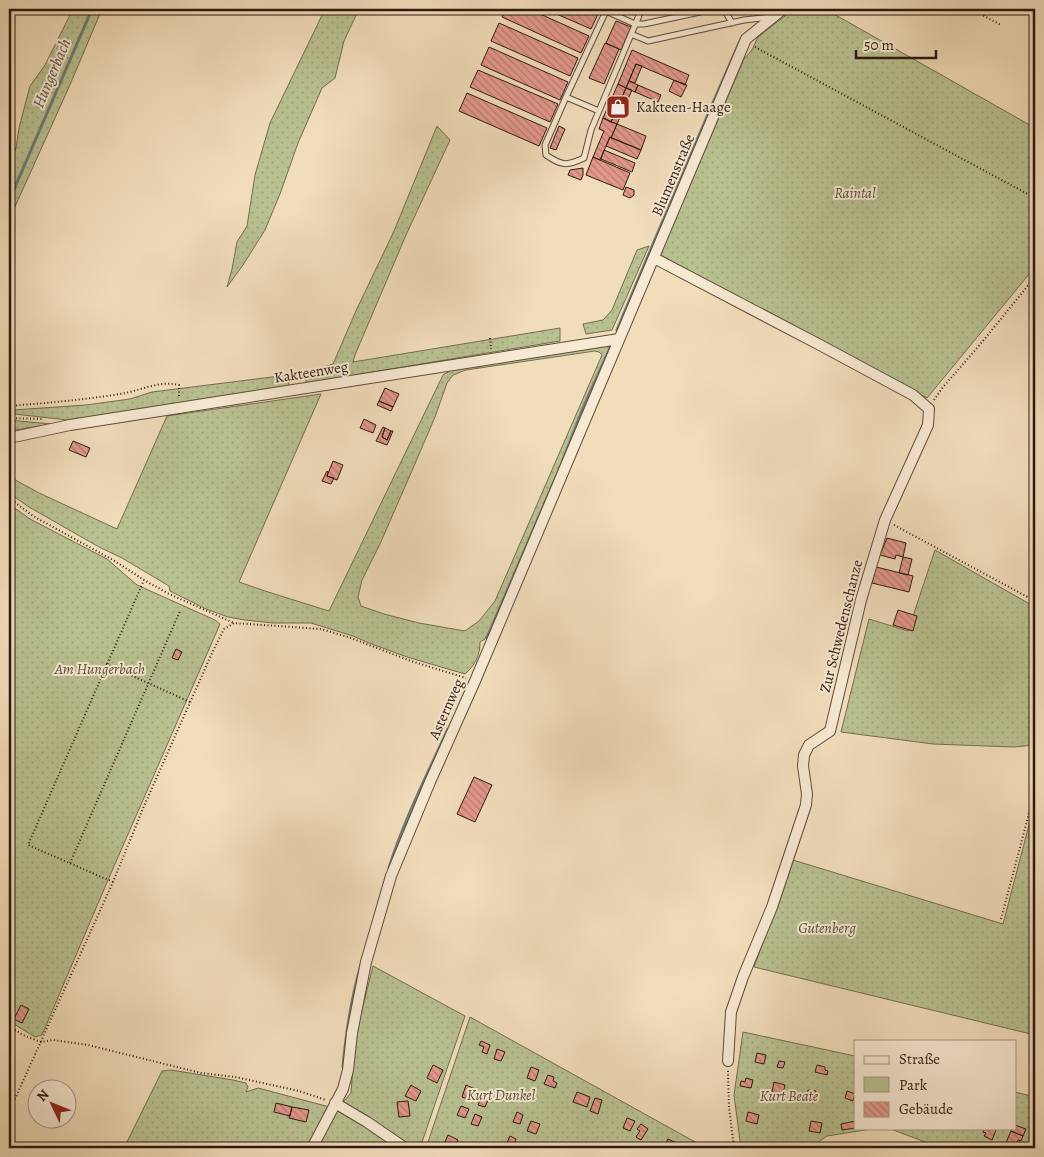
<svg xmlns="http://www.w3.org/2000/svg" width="1044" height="1157" font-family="Alegreya,serif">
	<defs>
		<pattern id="green-dots" width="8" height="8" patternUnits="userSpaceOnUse" patternTransform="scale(1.25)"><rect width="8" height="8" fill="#b9c191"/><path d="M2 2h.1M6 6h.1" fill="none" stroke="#9fa57c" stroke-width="1.8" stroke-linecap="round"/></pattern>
		<pattern id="building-back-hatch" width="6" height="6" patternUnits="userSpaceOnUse" patternTransform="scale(1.25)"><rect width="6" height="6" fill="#e5998d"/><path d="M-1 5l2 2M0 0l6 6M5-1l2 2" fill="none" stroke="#ba7c72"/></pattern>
	</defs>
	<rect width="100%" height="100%" fill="#f2ddbb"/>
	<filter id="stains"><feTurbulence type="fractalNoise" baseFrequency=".004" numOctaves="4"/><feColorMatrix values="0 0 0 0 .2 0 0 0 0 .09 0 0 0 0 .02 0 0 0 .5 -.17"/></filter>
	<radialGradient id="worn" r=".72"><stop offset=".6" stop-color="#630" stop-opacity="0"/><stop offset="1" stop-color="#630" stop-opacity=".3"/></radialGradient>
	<!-- green -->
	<path fill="url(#green-dots)" stroke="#736d50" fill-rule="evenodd" d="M 73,9 L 102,9 L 69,87 L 9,220 L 9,166 L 16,148 L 19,128 L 30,86 L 45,65 Z
		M 325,9 L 359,9 L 344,41 L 335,78 L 322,88 L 298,143 L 280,194 L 265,230 L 243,265 L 227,287 L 232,269 L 237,242 L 247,226 L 255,175 L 270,123 Z
		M 794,9 L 825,9 L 1035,128 L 1035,267 L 927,398 L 660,255 L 744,59 L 752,50 L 758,37 Z
		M 437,126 L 450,140 L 406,235 L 355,355 L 353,362 L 560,328 L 560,341 L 306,383 L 306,373 L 333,364 L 355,313 L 394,231 Z
		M 649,246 L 612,330 L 586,334 L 583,324 L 603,320 L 612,310 L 637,250 Z
		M 604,345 L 609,346 L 610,350 L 586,401 L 554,480 L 492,625 L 485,639 L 480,642 C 480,656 475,665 465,674 L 407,657 L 369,643 L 353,636 L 311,623 L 273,623 L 245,620 L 228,617 L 206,609 L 170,591 L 169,586 L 122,558 L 99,547 L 29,507 L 9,493 L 10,477 L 39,493 L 117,529 L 167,416 L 321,394 L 239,582 L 265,591 L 329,611 L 443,375 L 453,369 ZM 595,351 L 599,352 L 602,355 L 495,601 L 479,621 L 465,631 L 419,623 L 384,614 L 361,606 L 358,597 L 362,580 L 380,544 L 414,466 L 435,417 L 447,383 L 453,375 L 466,370 Z
		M 288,375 L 289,387 L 177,405 L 68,420 L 14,414 L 13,410 L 86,405 L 130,399 L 152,392 Z
		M 9,420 L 52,424 L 9,431 Z
		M 9,504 L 30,519 L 107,559 L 137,585 L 215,620 L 220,624 L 108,880 L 42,1035 L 35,1037 L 9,1021 Z
		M 935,550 L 1035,607 L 1035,745 L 1014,747 L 933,744 L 841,732 L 869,619 L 908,631 Z
		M 1034,806 L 1035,806 L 1035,1035 L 754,967 L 793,860 L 1003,924 Z
		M 373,966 L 465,1016 L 420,1148 L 406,1148 L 399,1144 L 396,1148 L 124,1148 L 162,1071 L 171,1070 L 233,1080 L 246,1083 L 248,1087 L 246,1092 L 258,1088 L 337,1109 L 351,1093 L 355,1038 Z
		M 470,1017 L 706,1148 L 426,1148 Z
		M 743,1032 L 855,1056 L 855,1128 L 878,1128 L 827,1136 L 810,1148 L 741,1148 L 734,1095 Z
		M 1015,1092 L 1035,1097 L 1035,1148 L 941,1148 L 888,1128 L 1015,1128 Z"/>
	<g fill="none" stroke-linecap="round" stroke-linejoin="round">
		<!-- stream -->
		<path stroke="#707a74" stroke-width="3" d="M 9,201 L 92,9
			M 617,330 C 658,233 698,135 741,39
			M 563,460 L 583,408 L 610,348
			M 487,638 L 556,477
			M 389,868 C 404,820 427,775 448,729
			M 343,1067 C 346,1033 351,999 361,965"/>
	</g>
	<!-- building -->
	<path fill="url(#building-back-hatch)" stroke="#2d1910" d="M 506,9 L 529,9 L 589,36 L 581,53 L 502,17 Z
		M 545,9 L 591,9 L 599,12 L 591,29 Z
		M 616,21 L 631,27 L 621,50 L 606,43 Z
		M 499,23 L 578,58 L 570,76 L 491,41 Z
		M 605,43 L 619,49 L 604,84 L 589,78 Z
		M 489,47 L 568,82 L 560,100 L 481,65 Z
		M 632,50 L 689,75 L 685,85 L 636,64 L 626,88 L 618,84 Z
		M 636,64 L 642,66 L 635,83 L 629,81 Z
		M 478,70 L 558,104 L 550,122 L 470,87 Z
		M 674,80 L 687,85 L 681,97 L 669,91 Z
		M 629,81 L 638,85 L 635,92 L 626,88 Z
		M 618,84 L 626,88 L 611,122 L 603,118 Z
		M 638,85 L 661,95 L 658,102 L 635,92 Z
		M 626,88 L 632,90 L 617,124 L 611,122 Z
		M 467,93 L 547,128 L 539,146 L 459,111 Z
		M 603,118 L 617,124 L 611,138 L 610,137 L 600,160 L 593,157 L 604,131 L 599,129 Z
		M 617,124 L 646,136 L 641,150 L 611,138 Z
		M 559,126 L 565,129 L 556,150 L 550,148 Z
		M 610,137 L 641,150 L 637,159 L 606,146 Z
		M 604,150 L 635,163 L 632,172 L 601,159 Z
		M 593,157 L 630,173 L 623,190 L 586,175 Z
		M 583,168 L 583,175 L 581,180 L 568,175 L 570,170 Z
		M 626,187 L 634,190 L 634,195 L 630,198 L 623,195 Z
		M 385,388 L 399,394 L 393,407 L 379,401 Z
		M 379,401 L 393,407 L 391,411 L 377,405 Z
		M 364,419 L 376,425 L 373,433 L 360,428 Z
		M 383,427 L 385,428 L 382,437 L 387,440 L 391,431 L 393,431 L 387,445 L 376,441 Z
		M 385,428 L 391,431 L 387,440 L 382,437 Z
		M 73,441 L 90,448 L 86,457 L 69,450 Z
		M 333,461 L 343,465 L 337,480 L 327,476 Z
		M 327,471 L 328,472 L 327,476 L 334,478 L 331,484 L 322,481 Z
		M 887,538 L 906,543 L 903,557 L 896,555 L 895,559 L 880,555 Z
		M 903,557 L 912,559 L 908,575 L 899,573 Z
		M 876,567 L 913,576 L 909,592 L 872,583 Z
		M 898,610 L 917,616 L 913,631 L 893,625 Z
		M 176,649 L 182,652 L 178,660 L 172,658 Z
		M 474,777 L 492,785 L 475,822 L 457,814 Z
		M 21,1005 L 29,1009 L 22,1023 L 14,1019 Z
		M 481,1041 L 490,1045 L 487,1054 L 482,1052 L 484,1047 L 479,1045 Z
		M 497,1049 L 505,1052 L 501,1061 L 494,1059 Z
		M 757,1053 L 766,1055 L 764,1064 L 755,1062 Z
		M 779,1061 L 785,1062 L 783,1068 L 777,1067 Z
		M 433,1065 L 443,1070 L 437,1083 L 427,1078 Z
		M 817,1065 L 825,1067 L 825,1070 L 828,1071 L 827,1075 L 815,1072 Z
		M 531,1067 L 539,1070 L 535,1081 L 527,1078 Z
		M 548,1075 L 554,1077 L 553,1081 L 557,1083 L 555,1088 L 544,1084 Z
		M 746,1078 L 753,1080 L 751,1088 L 740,1086 L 741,1081 L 745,1082 Z
		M 774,1082 L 785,1085 L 783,1094 L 772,1092 Z
		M 411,1085 L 421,1091 L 416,1101 L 405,1096 Z
		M 466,1085 L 475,1089 L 471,1100 L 462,1097 Z
		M 808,1090 L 816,1091 L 813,1102 L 806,1101 Z
		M 847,1091 L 855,1094 L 853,1101 L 845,1098 Z
		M 577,1092 L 590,1097 L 587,1107 L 573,1102 Z
		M 482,1095 L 489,1098 L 485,1107 L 478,1105 Z
		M 595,1098 L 602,1100 L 598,1114 L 590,1111 Z
		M 408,1101 L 410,1116 L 399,1117 L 397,1102 Z
		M 276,1103 L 292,1107 L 290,1116 L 274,1112 Z
		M 461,1106 L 469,1109 L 465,1118 L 457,1115 Z
		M 292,1107 L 309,1110 L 306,1122 L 289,1118 Z
		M 517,1112 L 523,1115 L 520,1124 L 513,1122 Z
		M 748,1112 L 759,1115 L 757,1124 L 746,1121 Z
		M 475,1114 L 482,1117 L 478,1126 L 471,1124 Z
		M 627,1118 L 635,1121 L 630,1131 L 623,1128 Z
		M 531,1121 L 540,1124 L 536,1134 L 527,1131 Z
		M 811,1121 L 822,1123 L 820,1133 L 809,1131 Z
		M 855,1121 L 855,1128 L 842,1130 L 841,1124 Z
		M 641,1124 L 648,1129 L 641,1140 L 636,1137 L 640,1131 L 637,1129 Z
		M 1015,1125 L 1026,1129 L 1023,1136 L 1011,1131 L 1012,1128 L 1015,1128 Z
		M 985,1128 L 991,1128 L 996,1130 L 992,1140 L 984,1136 L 986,1133 L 983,1132 Z
		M 1011,1131 L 1023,1136 L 1021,1141 L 1018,1140 L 1015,1146 L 1006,1143 Z
		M 448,1135 L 458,1140 L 453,1148 L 447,1145 L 448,1143 L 445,1142 Z
		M 510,1136 L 516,1139 L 513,1146 L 514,1147 L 514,1148 L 506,1145 Z
		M 668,1139 L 677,1143 L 674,1148 L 663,1148 Z"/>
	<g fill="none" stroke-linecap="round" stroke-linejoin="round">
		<!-- lane casing -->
		<g stroke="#5e4a3b" stroke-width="7">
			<path id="lane" d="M 724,9 L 732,23
				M 761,9 L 774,16
				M 631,34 L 648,41 L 744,20 L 771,17
				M 566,97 L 606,11 L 635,24 L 644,24 L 714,9
				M 599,111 L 566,97 L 545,145 L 546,155 C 562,166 567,166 584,158 L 591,130 L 640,13 L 639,9
				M 1034,798 L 1035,798"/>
		</g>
		<!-- street casing -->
		<g stroke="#5e4a3b" stroke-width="12">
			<path id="street" d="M 654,258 L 820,345 L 913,395 L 929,409 L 928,425 L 885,520 L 861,600 L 830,731 L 809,745 L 804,755 L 803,766 L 807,794 L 806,805 L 772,907 L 743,977 L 731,1012 L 728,1061
				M 9,438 L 70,425 L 619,339
				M 335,1103 L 367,1122 L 405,1148
				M 312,1148 L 343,1089 L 348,1070 L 352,1033 L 366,962 L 391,876 L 430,782 L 475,681 L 746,39 L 783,9"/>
		</g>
		<!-- path -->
		<path stroke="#2d1910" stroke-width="2" stroke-dasharray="1 2.5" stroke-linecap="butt" d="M 971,9 L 1001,25
			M 755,47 L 1035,198
			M 490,338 L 491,349
			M 934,400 L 943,387 L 978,347 L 1035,277
			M 9,406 C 46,403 83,400 120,394 C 140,391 159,380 179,385 L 179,398
			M 9,418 L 44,419
			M 9,498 L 33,516 L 113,560 L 144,580 L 169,594 L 234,623
			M 894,525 L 1035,601
			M 106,664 L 190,702
			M 70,863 L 180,611
			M 113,882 L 28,845 L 144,580
			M 1001,919 L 1031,806
			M 9,1026 L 23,1035 L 41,1042 L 53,1040 L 88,1045 L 201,1073 L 235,1077 L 299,1091 L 326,1100
			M 728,1071 L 729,1107 L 734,1148
			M 9,1112 L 113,882 L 144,806 L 212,653 L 224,629 L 234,623 L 321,629 L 348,637 L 411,661 L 466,678
			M 854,1148 C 872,1143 884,1142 902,1148"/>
		<!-- lane -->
		<use href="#lane" stroke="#f7e9d3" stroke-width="5"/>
		<!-- street -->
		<use href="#street" stroke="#f7e9d3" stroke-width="10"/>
	</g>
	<!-- icons -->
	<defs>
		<g id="shop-square" transform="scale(1.25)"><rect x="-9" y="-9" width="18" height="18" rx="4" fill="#8f2418" stroke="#f7e9d3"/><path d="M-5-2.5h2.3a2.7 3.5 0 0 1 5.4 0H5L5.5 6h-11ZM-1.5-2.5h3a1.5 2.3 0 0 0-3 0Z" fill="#fff"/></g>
	</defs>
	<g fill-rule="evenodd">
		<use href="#shop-square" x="618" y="107"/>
	</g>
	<g text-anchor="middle" stroke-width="4" stroke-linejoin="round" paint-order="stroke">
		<!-- poi labels -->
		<g font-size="15" fill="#2d1910" stroke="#f7e9d3" text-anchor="start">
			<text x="636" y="112">Kakteen-Haage</text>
		</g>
		<!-- street labels -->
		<g font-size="15" fill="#2d1910" stroke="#f7e9d3">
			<text transform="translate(673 175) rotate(-67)" y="5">Blumenstraße</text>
			<text transform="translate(311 372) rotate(-9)" y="5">Kakteenweg</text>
			<text transform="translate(841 626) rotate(-76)" y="5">Zur Schwedenschanze</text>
			<text transform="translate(446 709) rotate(-66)" y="5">Asternweg</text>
		</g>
		<!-- park labels -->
		<g font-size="15" font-style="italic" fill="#574b37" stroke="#f7e9d3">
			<text x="855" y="198">Raintal</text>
			<text x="100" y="674">Am Hungerbach</text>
			<text x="827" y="933">Gutenberg</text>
			<text x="501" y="1100">Kurt Dunkel</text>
			<text x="789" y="1101">Kurt Beate</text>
		</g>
		<!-- water labels -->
		<g font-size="16" font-style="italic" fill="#54514a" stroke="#f7e9d3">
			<text transform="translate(51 73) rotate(-67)" y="6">Hungerbach</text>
		</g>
	</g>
	<!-- margin -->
	<rect width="1044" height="1157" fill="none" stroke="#f2ddbb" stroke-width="30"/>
	<rect x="10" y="10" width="1024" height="1137" fill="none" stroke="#2d1910" stroke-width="2.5"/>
	<rect x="15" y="15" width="1014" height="1127" fill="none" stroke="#2d1910"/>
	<!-- legend -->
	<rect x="854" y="1040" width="162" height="90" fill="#f7e9d3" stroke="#a69685"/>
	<rect x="864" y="1056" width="25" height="8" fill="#f7e9d3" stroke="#a69685"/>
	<text x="899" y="1064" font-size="15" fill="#2d1910">Straße</text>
	<rect x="864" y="1077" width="25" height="15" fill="#b9c191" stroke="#a69685"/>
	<text x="899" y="1090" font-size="15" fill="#2d1910">Park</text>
	<rect x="864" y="1102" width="25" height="15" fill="url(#building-back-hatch)" stroke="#a69685"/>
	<text x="899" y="1114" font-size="15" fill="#2d1910">Gebäude</text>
	<!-- north arrow -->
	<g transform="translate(52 1104) rotate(313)"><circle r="24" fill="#f7e9d3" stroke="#a69685"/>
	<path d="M0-4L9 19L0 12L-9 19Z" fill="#8f2418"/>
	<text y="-8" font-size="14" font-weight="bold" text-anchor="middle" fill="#2d1910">N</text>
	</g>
	<!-- scale -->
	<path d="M856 50v8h80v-8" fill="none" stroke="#2d1910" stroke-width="2.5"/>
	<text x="864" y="50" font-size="15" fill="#2d1910" stroke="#f7e9d3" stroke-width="4" paint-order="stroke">50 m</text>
	<rect width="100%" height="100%" filter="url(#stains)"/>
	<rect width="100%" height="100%" fill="url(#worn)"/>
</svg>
